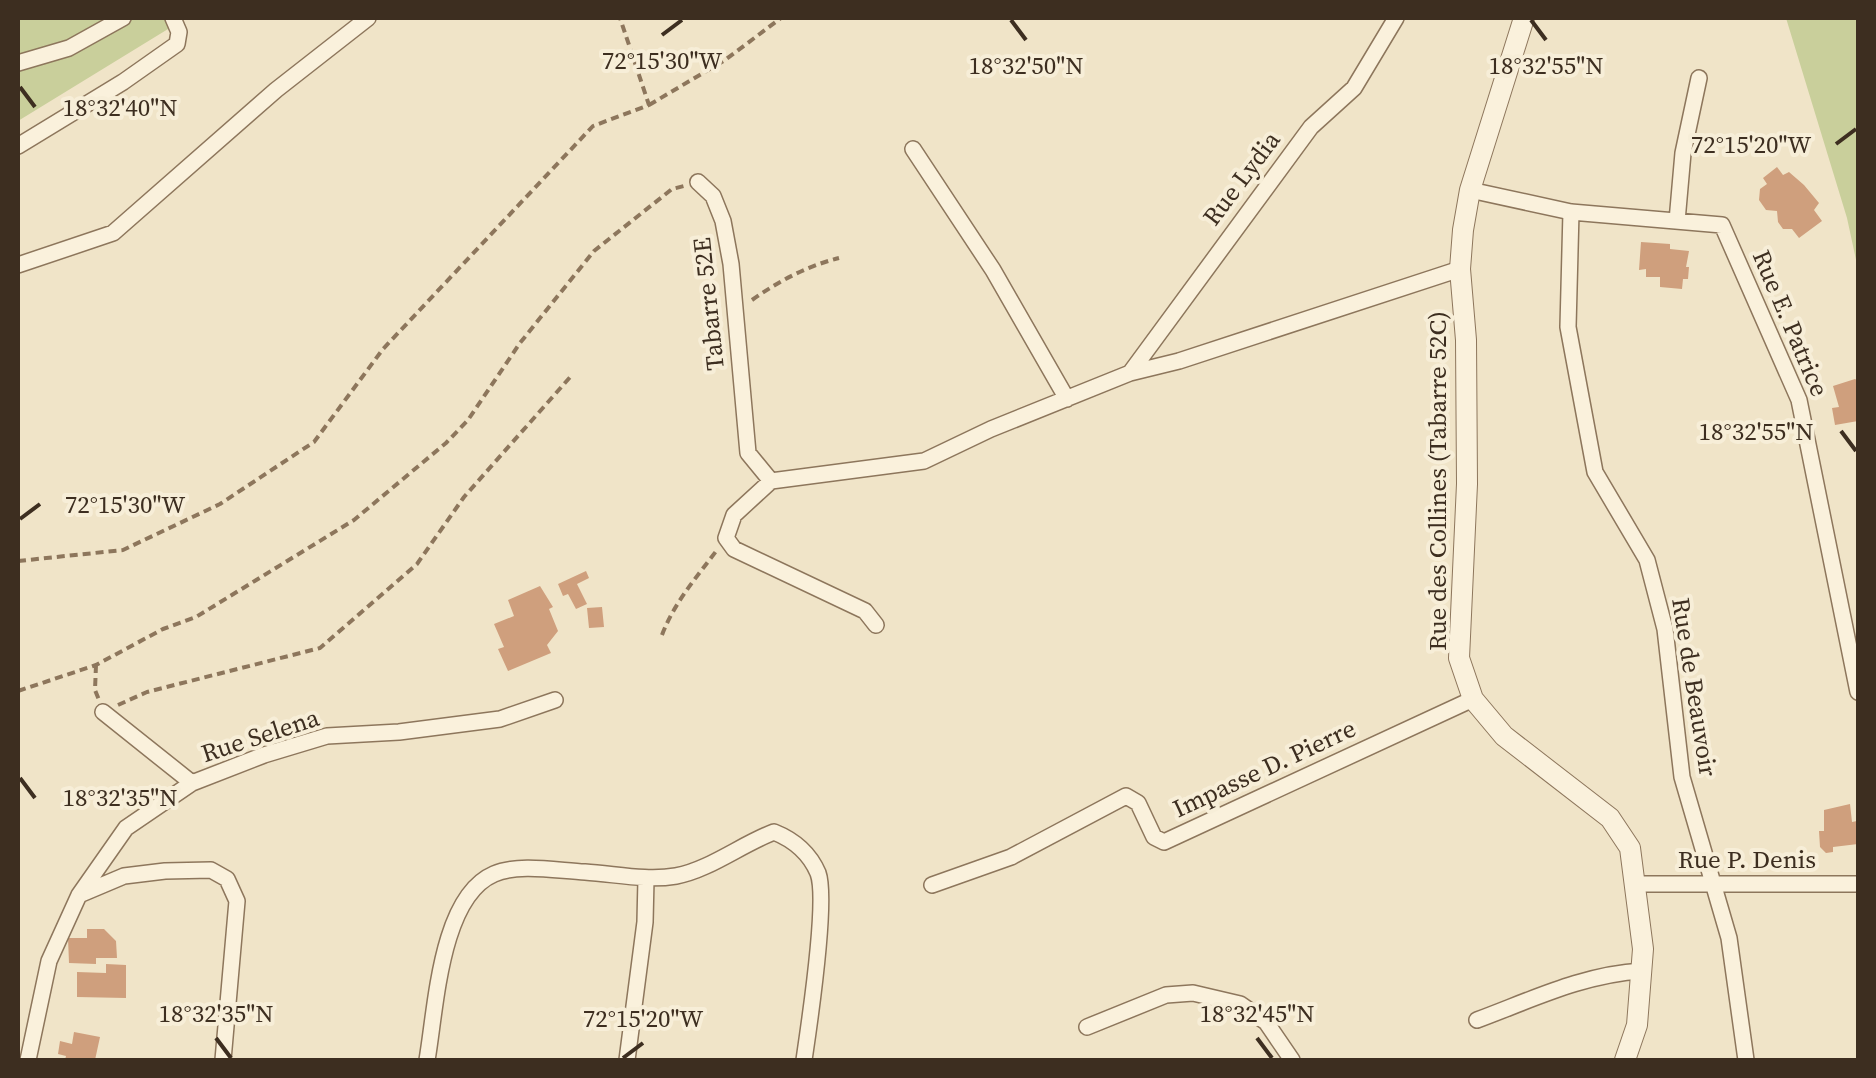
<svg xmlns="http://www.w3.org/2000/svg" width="1876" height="1078" font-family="'Source Serif 4',serif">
	<rect width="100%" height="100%" fill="#f0e4c8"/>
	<!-- green -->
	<path fill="#c9cf9b" d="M 18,18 L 186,18 L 18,121 Z
		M 1786,18 L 1858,18 L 1858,269 L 1847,218 Z"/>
	<!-- building -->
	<path fill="#cf9f7d" d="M 1777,167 L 1783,175 L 1789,172 L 1804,185 L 1819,203 L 1814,210 L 1822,221 L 1799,238 L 1792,229 L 1783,229 L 1778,222 L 1777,211 L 1766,210 L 1759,200 L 1760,189 L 1767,184 L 1763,178 Z
		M 1641,242 L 1670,244 L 1670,249 L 1689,251 L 1686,267 L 1689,267 L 1688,279 L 1683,279 L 1682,289 L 1660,287 L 1660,277 L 1646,277 L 1646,269 L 1639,270 Z
		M 1855,379 L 1858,381 L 1858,421 L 1835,425 L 1832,408 L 1839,407 L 1833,386 Z
		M 586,571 L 589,578 L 577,584 L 587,604 L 576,609 L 568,594 L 563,596 L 558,584 Z
		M 540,586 L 553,607 L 549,609 L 558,631 L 547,645 L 551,653 L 508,671 L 498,649 L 504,647 L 494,624 L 514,616 L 508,600 Z
		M 602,607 L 604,627 L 589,628 L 587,608 Z
		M 1850,804 L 1852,822 L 1857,821 L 1858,844 L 1833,847 L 1833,852 L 1826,853 L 1820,847 L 1819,831 L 1824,831 L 1824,810 Z
		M 87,929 L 104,929 L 116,941 L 117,958 L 96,958 L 96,964 L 69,963 L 68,938 L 87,938 Z
		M 106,964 L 126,965 L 126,998 L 77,997 L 77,972 L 106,973 Z
		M 74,1032 L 100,1037 L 95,1060 L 65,1060 L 66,1056 L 58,1054 L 60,1041 L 72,1044 Z"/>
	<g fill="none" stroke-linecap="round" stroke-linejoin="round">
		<!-- minor casing -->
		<g stroke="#8d765c" stroke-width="18">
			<path id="minor" d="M 18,63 L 69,48 L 123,18
				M 18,146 L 123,82 L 177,44 L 179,32 L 173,18
				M 913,149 L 993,270 L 1067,399
				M 698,182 L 713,196 L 723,221 L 731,264 L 748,453 L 771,481 L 924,461 L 991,429 L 1130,373 L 1179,361 L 1460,269
				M 1470,190 L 1571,212 L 1722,225 L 1799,400 L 1858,692
				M 1571,212 L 1568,327 L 1595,472 L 1647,560 L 1665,629 L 1682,777 L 1729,938 L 1746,1060
				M 1677,221 L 1683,153 L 1699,78
				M 18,265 L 113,233 L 276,90 L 368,18
				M 1130,373 L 1311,127 L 1354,88 L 1396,18
				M 771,481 L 734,515 L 726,538 L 734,549 L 865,611 L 876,625
				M 103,712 L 192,783
				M 1636,884 L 1858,884
				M 932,885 L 1011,857 L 1126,796 L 1138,803 L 1154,837 L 1164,842 L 1473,699
				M 79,895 L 124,876 L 165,871 L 211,870 L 227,879 L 237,901 L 223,1060
				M 1477,1020 C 1531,1000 1584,974 1642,971
				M 1087,1027 L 1166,995 L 1193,993 L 1240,1004 L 1266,1022 L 1292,1060
				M 28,1060 L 49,961 L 79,895 L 126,828 L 192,783 L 264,755 L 327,736 L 399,732 L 500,719 L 555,700
				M 427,1060 C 436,1009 440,897 494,874 C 519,863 559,871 585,872 C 616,874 646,881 676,876 C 709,870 742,844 774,832 C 794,840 809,852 818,873 C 828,900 809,1026 804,1060
				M 627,1060 L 645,922 L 646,879"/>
		</g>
		<!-- tertiary casing -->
		<g stroke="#8d765c" stroke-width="22">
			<path id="tertiary" d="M 1524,18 L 1470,190 L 1463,230 L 1460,269 L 1466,340 L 1467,484 L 1459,658 L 1473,699 L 1504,736 L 1610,818 L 1630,848 L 1643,949 L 1637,1025 L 1625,1060"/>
		</g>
		<!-- path -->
		<path stroke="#8d765c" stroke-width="4" stroke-dasharray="8 5" stroke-linecap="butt" d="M 649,105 L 725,60 L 781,18
			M 752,300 C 779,281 807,266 839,258
			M 18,561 L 123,550 L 220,504 L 314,442 L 383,349 L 593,126 L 649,105 L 620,18
			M 662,635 C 674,603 696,578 717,550
			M 96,665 L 95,690 L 99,700
			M 18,691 L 96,665 L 163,629 L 196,617 L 354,520 L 446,443 L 468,420 L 520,343 L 594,251 L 672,189 L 684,186
			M 118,705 L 147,692 L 320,648 L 417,564 L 464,497 L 572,375"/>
		<!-- minor -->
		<use href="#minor" stroke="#faf1dc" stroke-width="15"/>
		<!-- tertiary -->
		<use href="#tertiary" stroke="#faf1dc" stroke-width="20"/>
	</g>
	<!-- ticks -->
	<path fill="none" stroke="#3d2e20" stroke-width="4" d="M 1011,20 L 1026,40M 1531,20 L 1546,40M 662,35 L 682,20M 20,87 L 35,107M 1836,144 L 1856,129M 1841,431 L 1856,451M 20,519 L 40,504M 20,778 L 35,798M 216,1038 L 231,1058M 1257,1038 L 1272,1058M 623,1058 L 643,1043"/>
	<g text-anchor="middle" stroke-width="8" stroke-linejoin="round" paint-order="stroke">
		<!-- street labels -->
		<g font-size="25" fill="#3d2e20" stroke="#f7eed8">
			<text transform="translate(1241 178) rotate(-53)" y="9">Rue Lydia</text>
			<text transform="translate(708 304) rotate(-96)" y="9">Tabarre 52E</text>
			<text transform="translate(1791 323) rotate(67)" y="9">Rue E. Patrice</text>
			<text transform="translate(1437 481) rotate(-90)" y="9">Rue des Collines (Tabarre 52C)</text>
			<text transform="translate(1695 687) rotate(81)" y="9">Rue de Beauvoir</text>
			<text transform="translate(260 735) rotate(-18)" y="9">Rue Selena</text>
			<text transform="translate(1264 768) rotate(-25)" y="9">Impasse D. Pierre</text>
			<text x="1747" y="868">Rue P. Denis</text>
		</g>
	</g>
	<g font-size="25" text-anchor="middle" fill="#3d2e20" stroke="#f7eed8" stroke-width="8" stroke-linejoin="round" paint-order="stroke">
		<text x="662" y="69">72°15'30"W</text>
		<text x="1026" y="74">18°32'50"N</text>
		<text x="1546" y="74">18°32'55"N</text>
		<text x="120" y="116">18°32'40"N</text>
		<text x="1751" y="153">72°15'20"W</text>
		<text x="1756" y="440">18°32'55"N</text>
		<text x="125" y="513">72°15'30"W</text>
		<text x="120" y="806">18°32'35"N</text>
		<text x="216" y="1022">18°32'35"N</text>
		<text x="1257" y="1022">18°32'45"N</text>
		<text x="643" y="1027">72°15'20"W</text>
	</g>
	<!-- border -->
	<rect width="1876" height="1078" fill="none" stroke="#3d2e20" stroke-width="40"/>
</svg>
